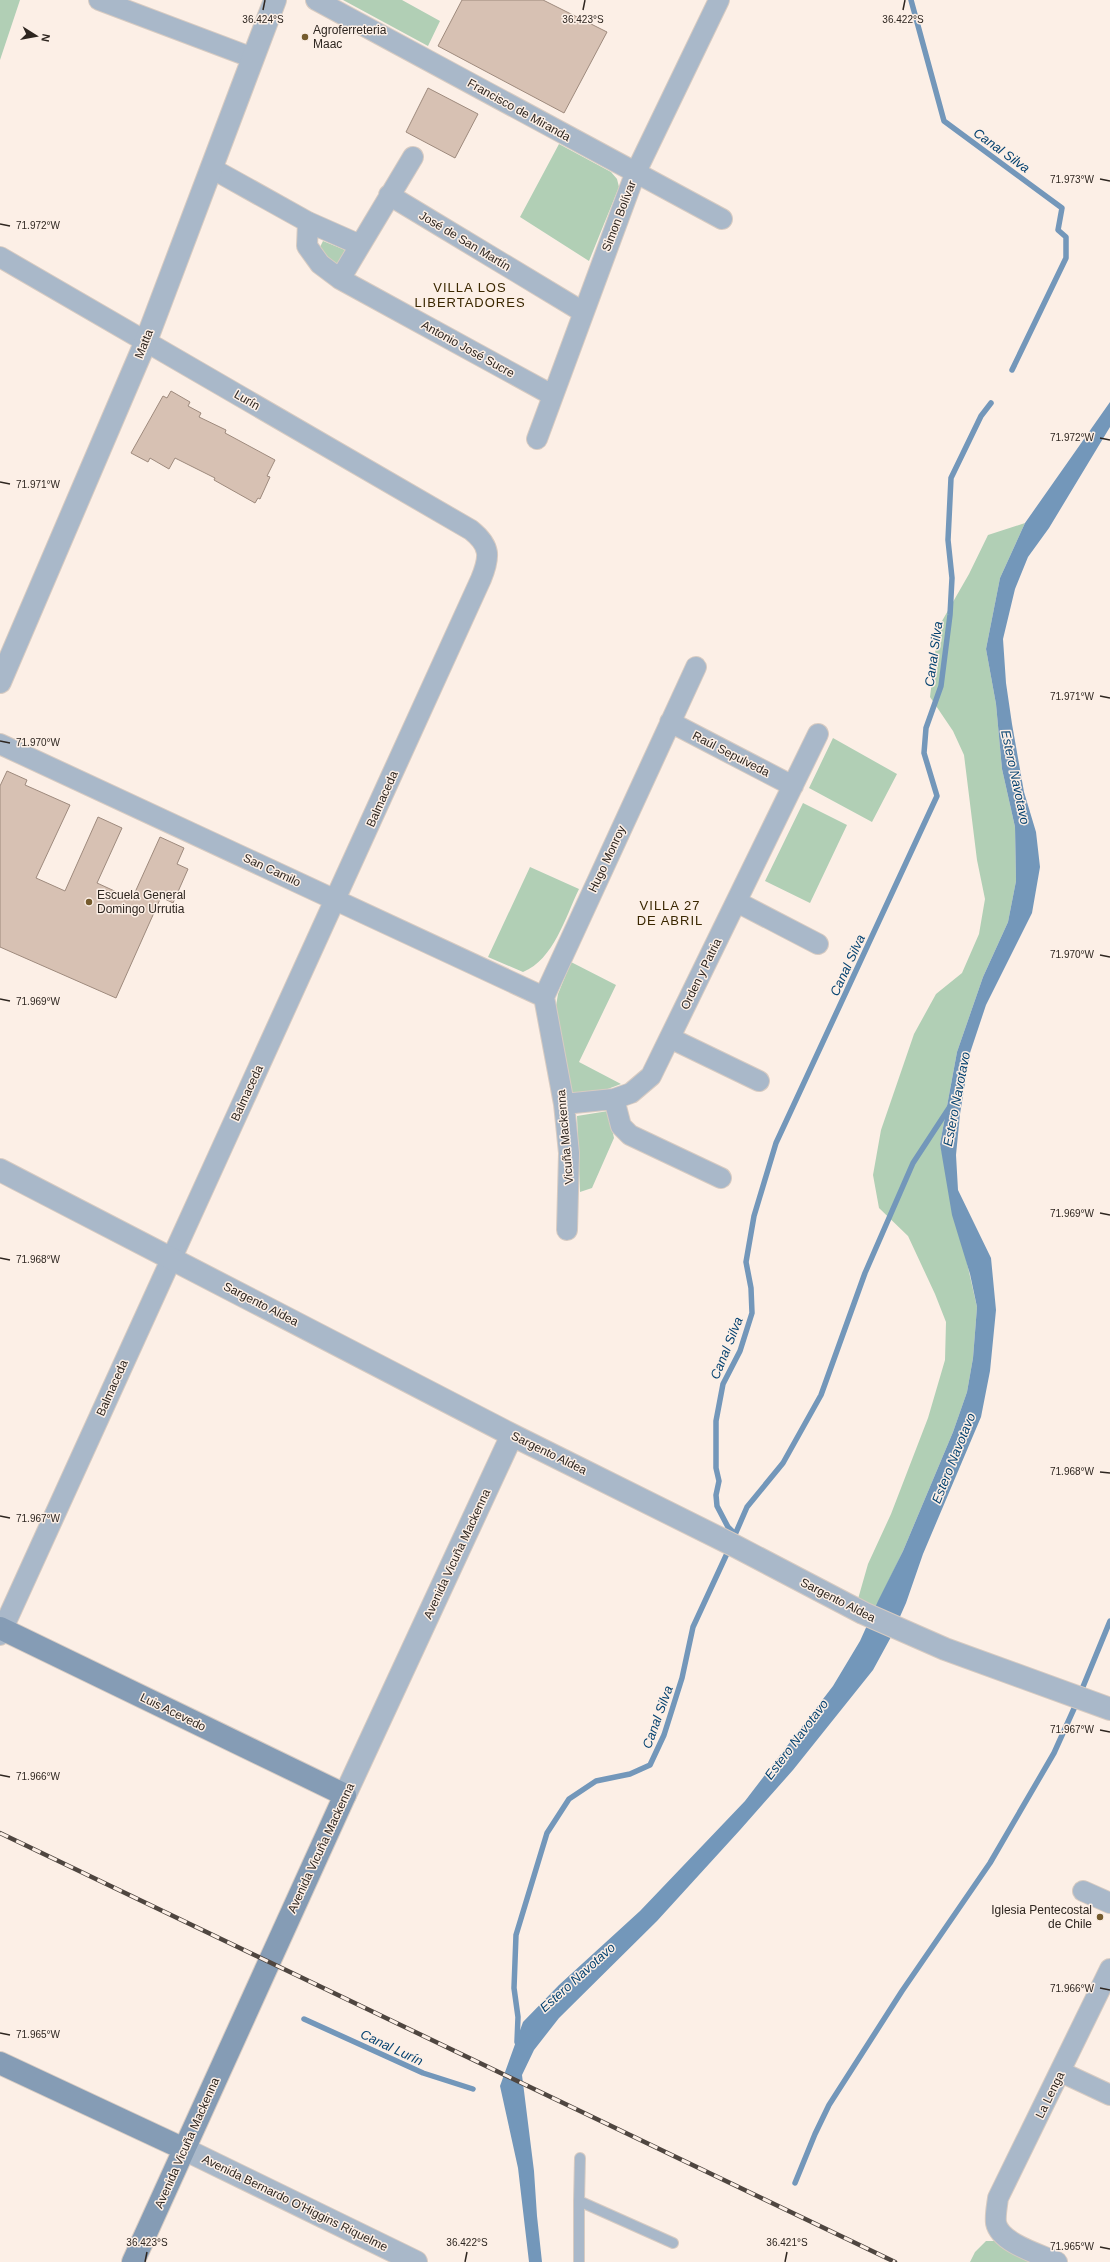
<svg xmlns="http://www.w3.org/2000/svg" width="1110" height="2262" font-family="Helvetica,sans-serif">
	<rect width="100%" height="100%" fill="#fcefe6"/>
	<!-- green -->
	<path fill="#b1cfb5" d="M 0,0 L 20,0 L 0,60 Z
		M 343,0 L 402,0 L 440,21 L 428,46 Z
		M 559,144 L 611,172 L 617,179 L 619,187 L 589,261 L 520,217 Z
		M 323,241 L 345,250 L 337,266 L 319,249 Z
		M 1025,523 L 1000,578 L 986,649 L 996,704 L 1002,769 L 1015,827 L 1016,881 L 1008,922 L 983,977 L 957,1052 L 940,1144 L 977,1307 L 973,1358 L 967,1392 L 953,1432 L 903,1551 L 874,1611 L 858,1599 L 868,1564 L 891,1514 L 928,1418 L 945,1360 L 946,1322 L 935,1294 L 908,1236 L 879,1208 L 873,1175 L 881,1130 L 914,1034 L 936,994 L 962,973 L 979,934 L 985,899 L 977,860 L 964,755 L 953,731 L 930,697 L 938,628 L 969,574 L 988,535 Z
		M 833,738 L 897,774 L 872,822 L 809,788 Z
		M 803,803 L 847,825 L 810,903 L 765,881 Z
		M 530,867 L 579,889 C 565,918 554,959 523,972 L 488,957 Z
		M 571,962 L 616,985 L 579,1062 L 621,1084 L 605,1090 L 572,1093 L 556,1006 L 558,994 Z
		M 608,1111 L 614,1138 L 592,1188 L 580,1192 L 577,1116 Z
		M 986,2241 L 1000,2241 L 1046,2262 L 970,2262 L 975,2252 Z"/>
	<!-- water -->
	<path fill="#7397ba" d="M 1110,402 L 1110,427 L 1049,528 L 1028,557 L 1015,589 L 1003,639 L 1006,683 L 1012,724 L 1024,792 L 1036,832 L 1040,867 L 1032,913 L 986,1005 L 970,1053 L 960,1114 L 956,1155 L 958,1190 L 991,1258 L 996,1310 L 990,1371 L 981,1417 L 923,1554 L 906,1603 L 891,1637 L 873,1670 L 793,1770 L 740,1830 L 657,1921 L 559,2018 L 534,2050 L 522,2075 L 534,2171 L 537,2216 L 542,2262 L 529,2262 L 518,2168 L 500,2086 L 523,2022 L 559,1985 L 640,1911 L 745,1801 L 833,1686 L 860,1641 L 878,1601 L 903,1551 L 953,1432 L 967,1392 L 973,1358 L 977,1307 L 970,1274 L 952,1215 L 940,1144 L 957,1052 L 983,977 L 1008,922 L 1016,881 L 1015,827 L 1002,769 L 996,704 L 986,649 L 1000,578 L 1025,523 Z"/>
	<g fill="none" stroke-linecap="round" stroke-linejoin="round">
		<!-- stream -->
		<path stroke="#7397ba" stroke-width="5.5" d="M 911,0 L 944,121 L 1062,208 L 1058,230 L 1066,237 L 1066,258 L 1012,370
			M 735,1534 L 728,1527 L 717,1506 L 716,1495 L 719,1481 L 716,1468 L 716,1421 L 723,1384 L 740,1351 L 752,1313 L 751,1288 L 746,1262 L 754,1216 L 776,1143 L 937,796 L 924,753 L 926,728 L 941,686 L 950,615 L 952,578 L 948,540 L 951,478 L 981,416 L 991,403
			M 734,1537 L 747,1507 L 783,1463 L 821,1395 L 865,1273 L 913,1163 L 949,1108
			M 1080,1694 L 1110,1621
			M 304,2019 L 423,2073 L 473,2089
			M 517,2042 L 518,2017 L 514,1988 L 516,1935 L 547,1833 L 569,1799 L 596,1781 L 630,1774 L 650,1765 L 664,1735 L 682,1678 L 693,1627 L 730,1547
			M 795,2183 L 815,2134 L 829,2105 L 902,1991 L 990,1863 L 1054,1753 L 1077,1702"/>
	</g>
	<!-- building -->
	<path fill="#d7c1b3" stroke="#9e8a7d" d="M 462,0 L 543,0 L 607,32 L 564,113 L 438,46 Z
		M 428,88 L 478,114 L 455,158 L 406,132 Z
		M 171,391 L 190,402 L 188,406 L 201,413 L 199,417 L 226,430 L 225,433 L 275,460 L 267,476 L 270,477 L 260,499 L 258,498 L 255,503 L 214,480 L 215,478 L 175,458 L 169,469 L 150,458 L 148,462 L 131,453 L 163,396 L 167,398 Z
		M 7,771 L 27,780 L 25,785 L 70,805 L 36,878 L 65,891 L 98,817 L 122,828 L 97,883 L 132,899 L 160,837 L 184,848 L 177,864 L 188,869 L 173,903 L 161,897 L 116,998 L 0,947 L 0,786 Z"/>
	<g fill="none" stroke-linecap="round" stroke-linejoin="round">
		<!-- service casing -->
		<g stroke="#d7cbc2" stroke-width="12">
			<path id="service" d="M 579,2201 L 580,2158
				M 579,2262 L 579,2201 L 673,2243"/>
		</g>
		<!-- minor casing -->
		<g stroke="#d7cbc2" stroke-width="22">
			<path id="minor" d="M 99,0 L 253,58
				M 316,0 L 722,219
				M 211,168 L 308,222 L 360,245
				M 389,195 L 583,312
				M 308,222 L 307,246 L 320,264 L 340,279 L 552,395
				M 0,257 L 471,530 C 491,546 490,557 481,579 C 322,932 159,1282 0,1635
				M 340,279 L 413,157
				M 537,439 L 635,174 L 719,0
				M 670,722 L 793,786
				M 0,744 L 544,997
				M 737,902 L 818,944
				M 544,997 L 696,667
				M 544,997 L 564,1104 L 569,1153 L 567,1230
				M 670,1038 L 759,1081
				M 614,1099 L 621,1126 L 630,1135 L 721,1178
				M 564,1104 L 614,1099 L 631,1093 L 651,1076 L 818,734
				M 1083,1891 L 1110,1903
				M 1061,2072 L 1110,2095
				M 1057,2262 C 1039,2254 1000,2243 996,2223 C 995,2215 997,2206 998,2198 L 1110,1969"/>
		</g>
		<!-- tertiary casing -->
		<g stroke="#d7cbc2" stroke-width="24">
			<path id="tertiary" d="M 0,682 L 146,341 L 275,0
				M 0,1170 L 512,1435 L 735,1546 L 863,1613 L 945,1649 L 1110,1709
				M 345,1795 L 512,1435
				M 184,2149 L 416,2262"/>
		</g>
		<!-- secondary casing -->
		<g stroke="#d7cbc2" stroke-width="24">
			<path id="secondary" d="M 0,1628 L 345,1795 L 133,2262
				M 0,2063 L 184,2149"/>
		</g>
		<!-- service -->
		<use href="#service" stroke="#a9b8c9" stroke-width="10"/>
		<!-- minor -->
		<use href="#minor" stroke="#a9b8c9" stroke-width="20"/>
		<!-- tertiary -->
		<use href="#tertiary" stroke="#a9b8c9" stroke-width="22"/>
		<!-- secondary -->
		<use href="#secondary" stroke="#859cb5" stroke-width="22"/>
		<!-- rail casing -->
		<g stroke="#4f4640" stroke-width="4.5">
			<path id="rail" d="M 0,1833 L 895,2262"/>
		</g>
		<!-- rail -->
		<use href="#rail" stroke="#fcefe6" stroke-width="3" stroke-dasharray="9" stroke-linecap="butt"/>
	</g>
	<!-- ticks -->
	<path fill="none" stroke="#2e2620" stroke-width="1.5" d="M 263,10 L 265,0M 583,10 L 585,0M 903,10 L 905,0M 1100,179 L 1110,181M 0,224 L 10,226M 1100,438 L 1110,440M 0,482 L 10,484M 1100,696 L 1110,698M 0,741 L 10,743M 1100,955 L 1110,957M 0,999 L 10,1001M 1100,1213 L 1110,1215M 0,1258 L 10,1260M 1100,1472 L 1110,1473M 0,1516 L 10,1518M 1100,1730 L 1110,1732M 0,1775 L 10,1777M 1100,1988 L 1110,1990M 0,2033 L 10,2035M 1100,2247 L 1110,2249M 145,2262 L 147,2252M 465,2262 L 467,2252M 785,2262 L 787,2252"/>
	<!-- markers -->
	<g fill="#755b2d" stroke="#fcefe6" stroke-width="1.5">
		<circle cx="305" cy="37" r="4"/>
		<circle cx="89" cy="902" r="4"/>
		<circle cx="1100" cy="1917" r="4"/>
	</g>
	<g text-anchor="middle" stroke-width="3" stroke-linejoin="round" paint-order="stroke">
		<!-- poi labels -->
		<g font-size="12" fill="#2e2620" stroke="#fcefe6" text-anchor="start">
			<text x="313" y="34">Agroferreteria<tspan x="313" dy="14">Maac</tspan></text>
			<text x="97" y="899">Escuela General<tspan x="97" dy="14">Domingo Urrutia</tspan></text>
			<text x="1092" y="1914" text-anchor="end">Iglesia Pentecostal<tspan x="1092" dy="14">de Chile</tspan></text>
		</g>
		<!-- street labels -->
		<g font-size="12" fill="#2e2620" stroke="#fcefe6">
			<text transform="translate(519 110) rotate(29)" y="4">Francisco de Miranda</text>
			<text transform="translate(619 216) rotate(-69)" y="4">Simon Bolívar</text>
			<text transform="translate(465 241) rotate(31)" y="4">José de San Martín</text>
			<text transform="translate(144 344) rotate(-68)" y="4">Matta</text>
			<text transform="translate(468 349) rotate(29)" y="4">Antonio José Sucre</text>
			<text transform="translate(247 400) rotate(30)" y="4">Lurín</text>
			<text transform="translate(731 754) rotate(27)" y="4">Raúl Sepulveda</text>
			<text transform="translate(382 799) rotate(-66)" y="4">Balmaceda</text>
			<text transform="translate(607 859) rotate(-65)" y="4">Hugo Monroy</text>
			<text transform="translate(272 870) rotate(25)" y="4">San Camilo</text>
			<text transform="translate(701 974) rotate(-64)" y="4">Orden y Patria</text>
			<text transform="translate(247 1093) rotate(-65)" y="4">Balmaceda</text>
			<text transform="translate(565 1137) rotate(-95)" y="4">Vicuña Mackenna</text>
			<text transform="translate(261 1304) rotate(27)" y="4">Sargento Aldea</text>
			<text transform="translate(112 1388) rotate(-66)" y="4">Balmaceda</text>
			<text transform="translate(549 1453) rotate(26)" y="4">Sargento Aldea</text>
			<text transform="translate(457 1554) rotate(-65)" y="4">Avenida Vicuña Mackenna</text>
			<text transform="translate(838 1600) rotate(27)" y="4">Sargento Aldea</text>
			<text transform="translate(173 1712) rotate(26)" y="4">Luis Acevedo</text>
			<text transform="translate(321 1848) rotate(-65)" y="4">Avenida Vicuña Mackenna</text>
			<text transform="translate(1050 2095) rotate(-64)" y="4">La Lenga</text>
			<text transform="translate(187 2143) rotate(-66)" y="4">Avenida Vicuña Mackenna</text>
			<text transform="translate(295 2203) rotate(26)" y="4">Avenida Bernardo O'Higgins Riquelme</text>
		</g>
		<!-- water labels -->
		<g font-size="13" font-style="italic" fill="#064371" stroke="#fcefe6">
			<text transform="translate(1002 150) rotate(36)" y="5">Canal Silva</text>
			<text transform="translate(933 654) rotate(-82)" y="5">Canal Silva</text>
			<text transform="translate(1016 777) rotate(78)" y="5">Estero Navotavo</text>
			<text transform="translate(847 965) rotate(-65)" y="5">Canal Silva</text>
			<text transform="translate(956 1099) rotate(-79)" y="5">Estero Navotavo</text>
			<text transform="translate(726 1348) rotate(-68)" y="5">Canal Silva</text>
			<text transform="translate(953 1458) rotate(-68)" y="5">Estero Navotavo</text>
			<text transform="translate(657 1717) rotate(-70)" y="5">Canal Silva</text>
			<text transform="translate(796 1739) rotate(-53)" y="5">Estero Navotavo</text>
			<text transform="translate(577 1977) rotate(-42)" y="5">Estero Navotavo</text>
			<text transform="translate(392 2047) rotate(25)" y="5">Canal Lurín</text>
		</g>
		<!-- neighbourhood labels -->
		<g font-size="13" letter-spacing="1" fill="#3a2700" stroke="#fcefe6">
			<text x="470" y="292">VILLA LOS<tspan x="470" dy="15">LIBERTADORES</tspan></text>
			<text x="670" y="910">VILLA 27<tspan x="670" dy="15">DE ABRIL</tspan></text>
		</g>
	</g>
	<g font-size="10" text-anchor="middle" fill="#2e2620" stroke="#fcefe6" stroke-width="3" stroke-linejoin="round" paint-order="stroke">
		<text x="263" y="23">36.424°S</text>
		<text x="583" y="23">36.423°S</text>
		<text x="903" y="23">36.422°S</text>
		<text x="1072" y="183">71.973°W</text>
		<text x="38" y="229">71.972°W</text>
		<text x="1072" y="441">71.972°W</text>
		<text x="38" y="488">71.971°W</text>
		<text x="1072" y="700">71.971°W</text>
		<text x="38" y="746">71.970°W</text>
		<text x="1072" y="958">71.970°W</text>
		<text x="38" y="1005">71.969°W</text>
		<text x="1072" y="1217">71.969°W</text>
		<text x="38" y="1263">71.968°W</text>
		<text x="1072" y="1475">71.968°W</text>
		<text x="38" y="1522">71.967°W</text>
		<text x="1072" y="1733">71.967°W</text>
		<text x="38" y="1780">71.966°W</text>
		<text x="1072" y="1992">71.966°W</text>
		<text x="38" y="2038">71.965°W</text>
		<text x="147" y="2246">36.423°S</text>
		<text x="467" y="2246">36.422°S</text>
		<text x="787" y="2246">36.421°S</text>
		<text x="1072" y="2250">71.965°W</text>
	</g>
	<!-- north arrow -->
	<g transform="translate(36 36) rotate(101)" stroke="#fcefe6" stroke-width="3" paint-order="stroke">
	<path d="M0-3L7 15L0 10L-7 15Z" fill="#2e2620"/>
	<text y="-6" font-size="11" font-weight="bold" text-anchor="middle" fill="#2e2620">N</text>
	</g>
</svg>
